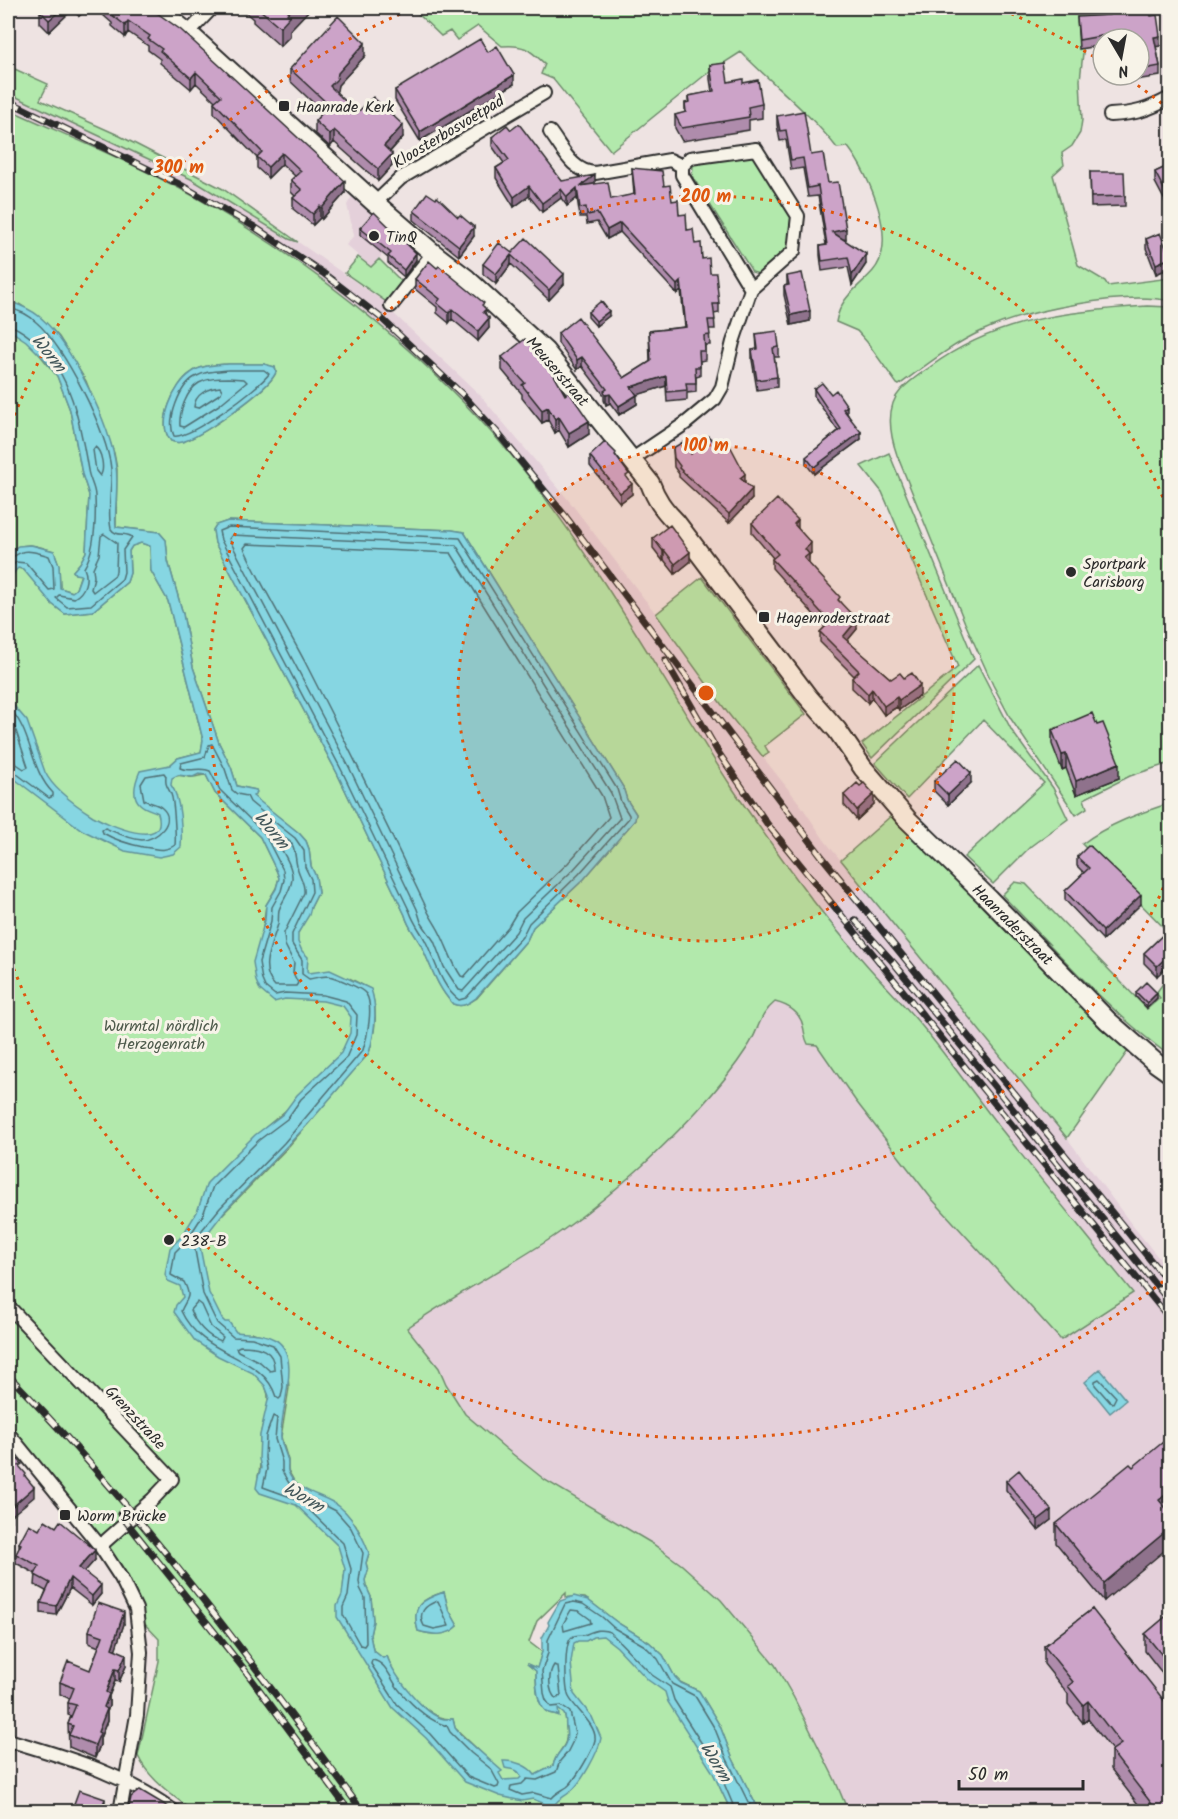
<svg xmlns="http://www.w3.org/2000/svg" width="1178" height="1819" font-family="Kalam,sans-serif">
	<rect width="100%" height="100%" fill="#eee3e2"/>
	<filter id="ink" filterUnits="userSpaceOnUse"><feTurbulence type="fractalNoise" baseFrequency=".0167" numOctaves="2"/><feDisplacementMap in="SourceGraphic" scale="12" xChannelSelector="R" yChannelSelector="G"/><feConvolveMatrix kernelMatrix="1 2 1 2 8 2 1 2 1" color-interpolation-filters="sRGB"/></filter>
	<g filter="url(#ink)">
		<!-- built -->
		<path fill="#e4d0da" d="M 8,93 L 191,179 L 289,239 L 298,242 L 380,299 L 382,297 L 395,308 L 392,312 L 480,395 L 570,502 L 656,614 L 727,712 L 800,804 L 825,841 L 1067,1138 L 1129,1221 L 1170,1272 L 1170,1811 L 848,1811 L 835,1780 L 794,1698 L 775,1665 L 721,1600 L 682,1565 L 653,1544 L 545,1480 L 505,1448 L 465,1414 L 446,1384 L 439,1368 L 406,1328 L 437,1307 L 553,1237 L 612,1192 L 642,1166 L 715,1089 L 749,1046 L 766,1009 L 775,1002 L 786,1005 L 799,1015 L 803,1024 L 804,1038 L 808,1044 L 817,1045 L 855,1100 L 1061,1340 L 1124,1301 L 1133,1293 L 999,1126 L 924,1028 L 862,960 L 800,884 L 730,784 L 606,584 L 554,511 L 511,456 L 475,417 L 428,368 L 389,334 L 293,259 L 216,209 L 155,176 L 102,150 L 8,109 Z
			M 353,194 L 401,235 L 371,267 L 346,245 L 354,235 L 347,205 Z"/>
		<!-- green -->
		<path fill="#b2e9ac" stroke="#6e8a6c" stroke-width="1.5" fill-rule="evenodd" d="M 412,8 L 1088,8 L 1080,80 L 1082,120 L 1080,133 L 1072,146 L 1062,153 L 1064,165 L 1053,175 L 1078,265 L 1105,281 L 1108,286 L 1170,278 L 1170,301 C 1124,291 1028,310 984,330 C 954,343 926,365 899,385 L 897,384 L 867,342 L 857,331 L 836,322 C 841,296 856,290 873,271 C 899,241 869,174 848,147 L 837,148 C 809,112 773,85 741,52 L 705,75 L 611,151 L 553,79 L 541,74 L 545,64 C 529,49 524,44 502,46 L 478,26 L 457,40 L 450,31 L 441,36 Z
			M 8,66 L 48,84 L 40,100 L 116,134 L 223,189 L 298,242 L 289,239 L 191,179 L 8,93 Z
			M 8,109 C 79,141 151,170 218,210 C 324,273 433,362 512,456 C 596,557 658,673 729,783 C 750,815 774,847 796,878 C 817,907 841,936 865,963 C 885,986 907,1007 926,1031 C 951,1062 973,1093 997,1124 C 1042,1181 1088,1237 1133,1293 L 1061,1340 L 931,1198 L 855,1100 L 817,1045 L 808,1044 C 804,1037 805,1033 803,1026 C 800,1012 787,1005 775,1002 C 758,1016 759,1031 747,1048 C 719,1091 679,1131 642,1166 C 614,1191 584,1216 553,1237 C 505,1269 454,1295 407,1328 L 439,1368 L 446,1384 L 465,1414 L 505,1448 L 545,1480 L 653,1544 L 682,1565 L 721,1600 L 775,1665 L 794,1698 L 835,1780 L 848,1811 L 759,1811 L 732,1757 L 720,1726 L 699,1691 L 680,1682 L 675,1677 L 663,1655 L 649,1642 L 618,1623 L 585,1598 L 566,1597 L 566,1593 L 537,1621 L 529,1642 L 542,1652 L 537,1669 L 527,1664 L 536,1671 C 536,1682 536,1707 549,1713 C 552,1714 555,1714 558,1715 L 558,1709 L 564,1713 C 567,1719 565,1722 566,1727 C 569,1751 558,1746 553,1766 L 538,1774 L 548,1774 L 575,1759 L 580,1741 L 579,1726 L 560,1672 L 560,1654 L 568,1634 L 583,1623 L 596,1623 L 628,1640 L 655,1666 L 686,1706 L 707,1748 L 721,1790 L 731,1811 L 192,1811 C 173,1795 149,1780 138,1756 L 159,1661 L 159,1639 L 140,1619 L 119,1581 L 8,1438 ZM 19,304 L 42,319 L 59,337 L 86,381 L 114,453 L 117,469 L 116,527 L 159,532 L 166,540 L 168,561 L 183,614 L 193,667 L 219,743 L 231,767 L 237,786 L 256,790 L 256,794 L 252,796 L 299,833 L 306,841 L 309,849 L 311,866 L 316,877 L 318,893 L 297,935 L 279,929 L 263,927 L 266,905 L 276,888 L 279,878 L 277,872 L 260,837 L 215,793 L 206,775 C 200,775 198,777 193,777 C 187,778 182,774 176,776 L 163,768 L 170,765 L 178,758 L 201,752 L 203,740 L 168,601 L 151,571 L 150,546 L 141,543 L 132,546 L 129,551 L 130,573 L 127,582 L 93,611 L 65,614 L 52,604 L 25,570 L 18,568 L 16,569 L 13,551 C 25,540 39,547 54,551 L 59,565 L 60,588 L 73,592 L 76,589 L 81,574 L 75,574 L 73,571 L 80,563 L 86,552 L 89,495 L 82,474 L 70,410 L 57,376 L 35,349 L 23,311 ZM 228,364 L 264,364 L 275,367 L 276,372 C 270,390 204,434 185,441 C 180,443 176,443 171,441 C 156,424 174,384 191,373 C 201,365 215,365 228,364 ZM 228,521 L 452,530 L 464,532 L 623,787 L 627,800 L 636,814 L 635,820 L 584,879 L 533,927 L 527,940 L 477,998 C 469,1003 463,1008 453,1004 C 437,987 431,966 421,945 C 415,934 408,927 405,915 L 337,773 L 215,543 L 213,530 L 216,525 ZM 351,979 L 370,989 C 379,1010 375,1032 369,1053 L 288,1147 L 218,1219 L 265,1128 L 324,1078 L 355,1041 L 361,1010 ZM 251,1332 L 277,1341 L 286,1354 L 289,1388 L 281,1437 L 288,1460 L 288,1470 L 294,1481 L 258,1476 C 262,1466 259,1451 260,1439 C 261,1421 273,1405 266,1388 L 273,1368 L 270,1350 ZM 345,1512 L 356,1525 L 369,1553 L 366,1563 L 368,1571 L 365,1580 L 366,1586 L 371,1597 L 373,1621 L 370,1635 L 373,1650 L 383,1659 L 387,1656 C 394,1678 418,1707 439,1717 C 444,1719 448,1719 453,1719 L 455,1728 L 491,1762 L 480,1758 C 461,1744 438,1732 420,1716 C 390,1688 348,1631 344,1589 C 342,1578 347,1568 348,1558 C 349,1543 344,1527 345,1512 ZM 444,1592 L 448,1608 L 458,1626 C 447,1637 433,1635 418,1631 C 411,1606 421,1599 444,1592 Z
			M 753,155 L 793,219 L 788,250 L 759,274 L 752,272 L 750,268 L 692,176 L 693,166 L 696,163 Z
			M 358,257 L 371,267 L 379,259 L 404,284 L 388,303 L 345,273 Z
			M 1147,306 L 1170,307 L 1170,763 L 1130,776 L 1084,799 L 1087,808 L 1076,815 L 1011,719 L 993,685 L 965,623 L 897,455 C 890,435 885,407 901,390 C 909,381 920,374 930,367 C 995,319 1068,311 1147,306 Z
			M 889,453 L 974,659 L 872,758 L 862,744 L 958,667 L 882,492 L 861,466 Z
			M 702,577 L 806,714 L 765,746 L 769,753 L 763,757 L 727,712 L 656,614 Z
			M 978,665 L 1012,731 L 1053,788 L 1068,819 L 1031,846 L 993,884 L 964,857 L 1044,783 L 983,720 L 907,799 L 875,763 Z
			M 1170,803 L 1170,934 L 1082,844 C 1108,824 1140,813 1170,803 Z
			M 892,815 L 1109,1035 L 1128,1051 L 1067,1138 L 841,860 Z
			M 1015,882 L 1026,884 L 1147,1009 L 1160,998 L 1156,993 L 1170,974 L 1170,1056 C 1107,1010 1056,950 1002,895 Z"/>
		<!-- water -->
		<path fill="#86d6e2" stroke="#629299" stroke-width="1.5" d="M 8,301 C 20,305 31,309 40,317 C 71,343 112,428 116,467 C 119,486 114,507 116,527 L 159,532 L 166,540 L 168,561 L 183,614 L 193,667 L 219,743 L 231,767 L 237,786 L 256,790 L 257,792 L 253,796 L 299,833 L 306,841 L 309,849 L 311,866 L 316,877 L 318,893 L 311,907 L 309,915 L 298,933 L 298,942 L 302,951 L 308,957 L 307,971 L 309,973 L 330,970 L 371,989 C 378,1010 375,1032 369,1053 L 308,1124 L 224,1212 L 207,1234 L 200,1247 L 209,1293 L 222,1319 L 225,1322 L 229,1322 L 236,1332 C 249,1334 263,1332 276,1340 C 303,1357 279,1413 281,1437 C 281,1444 285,1451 287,1458 C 289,1462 287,1467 288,1471 C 295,1493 325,1494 340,1507 C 354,1519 363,1537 369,1553 L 366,1563 L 368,1571 L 365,1580 L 366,1586 L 371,1597 L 373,1621 L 370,1635 L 373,1650 L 383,1658 L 387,1656 C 393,1674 424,1715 444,1719 C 447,1719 450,1719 453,1719 L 455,1728 L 460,1734 L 502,1771 L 499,1773 L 503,1780 L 519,1779 L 521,1777 C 518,1768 512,1770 505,1768 L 503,1761 C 514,1760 529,1766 535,1775 L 553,1766 C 557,1746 570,1752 566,1727 C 565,1722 567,1719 564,1714 L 558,1709 L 559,1716 C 556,1714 552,1714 549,1713 C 536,1708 536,1682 536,1671 L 527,1664 L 537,1668 L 542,1652 L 542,1638 L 549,1625 L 548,1622 L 560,1601 L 574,1596 L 588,1600 L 618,1623 L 649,1642 L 663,1655 L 675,1677 L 681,1683 L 699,1691 L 720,1726 L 732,1757 L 759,1811 L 731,1811 L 712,1771 L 668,1702 L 665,1692 L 648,1680 L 617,1647 L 603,1636 L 593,1637 L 586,1641 L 578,1641 L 574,1643 L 571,1662 L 574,1694 L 592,1717 L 601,1738 C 599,1751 581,1784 570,1792 C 564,1797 560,1798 555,1804 L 545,1804 L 533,1799 L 522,1801 L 500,1796 L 465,1782 L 426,1738 L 393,1708 L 337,1617 L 337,1606 L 342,1595 L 345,1569 L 338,1546 L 296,1505 L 260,1493 L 256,1488 L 258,1477 L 261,1468 L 259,1459 L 260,1435 L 269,1396 L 265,1386 L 253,1373 L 218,1356 L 195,1341 L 174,1312 L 176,1305 L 183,1297 L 180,1286 L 168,1281 L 165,1275 L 170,1248 L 182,1236 L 197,1212 L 207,1183 L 255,1135 L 283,1114 L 297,1095 L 341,1053 L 350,1033 L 351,1017 L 343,1006 L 323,1001 L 285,999 L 274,1002 L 260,990 L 256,981 L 253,962 L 265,920 L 266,905 L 276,889 L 279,878 L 277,872 L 260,837 L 215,793 L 206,775 L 199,774 L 193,777 L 178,775 L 172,778 L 171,785 C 181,798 182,831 181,847 L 173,854 L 159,857 L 125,851 L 82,830 L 8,774 L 8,699 L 27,721 L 45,772 C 53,789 77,806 93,816 C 107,824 169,852 158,813 C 153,810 145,809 140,804 C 131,796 136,780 140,771 L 170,765 L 178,758 L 201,752 L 203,740 L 168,601 L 151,571 L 150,546 L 141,543 L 132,546 L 129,551 L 130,573 L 127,582 L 93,611 L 65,614 L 52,604 L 23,569 L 18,568 C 13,572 13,578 8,581 L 8,553 L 18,546 L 31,545 L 54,551 L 59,565 L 60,588 L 72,592 L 76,589 L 81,575 L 75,574 L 73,571 L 80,563 L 86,552 L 89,495 L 82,474 L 70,410 L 57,376 L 45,360 L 26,341 L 8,329 Z
			M 228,364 L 264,364 L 275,367 L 276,372 C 270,389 204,434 185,441 C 180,443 176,443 171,441 C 156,424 174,384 191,373 C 201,365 215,365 228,364 Z
			M 228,521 L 452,530 L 464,532 L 623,787 L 627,800 L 636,814 L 635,820 L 584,879 L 533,927 L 527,940 L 476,998 C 469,1003 463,1008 453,1004 C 437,987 431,966 421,945 C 415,934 408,927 405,915 L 337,773 L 215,543 L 213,530 L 216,525 Z
			M 1100,1369 L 1126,1400 L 1110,1413 L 1085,1382 Z
			M 444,1592 L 448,1608 L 458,1626 C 447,1637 433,1635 418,1631 C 411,1605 421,1600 444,1592 Z"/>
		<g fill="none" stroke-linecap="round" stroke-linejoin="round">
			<!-- shore -->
			<path stroke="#4f6f74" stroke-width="1.5" d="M 8,308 C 18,310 28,314 36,322 C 64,345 108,433 111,469 C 112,489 107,509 111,529 C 116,537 126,532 132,537 L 123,550 L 124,572 L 122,579 L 91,605 L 67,607 L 56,598 L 59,595 L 74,598 C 85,592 89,579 84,568 C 95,550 96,518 95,496 C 95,487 89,479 88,470 C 80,423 72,374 35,341 C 27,335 17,326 8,325
				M 228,370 L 264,370 L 269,374 C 259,388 190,439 174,436 C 166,420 180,385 195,377 C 205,371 217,371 228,370 Z
				M 228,378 L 244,379 L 247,382 L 219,405 L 184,427 L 180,426 C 179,412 186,391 199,383 C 208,378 219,378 228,378 Z
				M 220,387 L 222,390 L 221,393 L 198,408 L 194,407 C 195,394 208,388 220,387 Z
				M 95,447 C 102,451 105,470 100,476 L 96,471 L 93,450 Z
				M 229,527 L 460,538 L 617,789 L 621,802 L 629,815 L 629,818 L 579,874 L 529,923 L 522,937 L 466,998 L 459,1000 C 441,987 435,960 426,942 C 421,931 414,924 410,912 L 342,771 L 221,540 L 219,531 Z
				M 104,534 L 117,543 L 116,571 L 115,575 L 93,592 L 91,589 L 94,577 L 93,568 L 99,555 L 101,536 Z
				M 232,535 L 456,545 L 611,793 L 620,818 L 574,869 L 523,918 L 516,932 L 463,991 L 459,990 L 444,967 L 434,941 L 421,922 L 417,909 L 349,767 L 229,539 Z
				M 247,544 L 451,553 L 602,796 L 609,817 L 568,863 L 517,912 L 508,927 L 464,977 L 461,976 C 452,963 448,949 441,935 C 436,924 429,916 425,905 C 386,823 346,742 305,662 C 285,624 262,587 244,548 Z
				M 8,558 C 15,557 16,554 22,552 C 30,549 41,554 49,556 L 53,566 L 54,589 L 49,590 L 26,563 L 16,562 L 8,571
				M 8,707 C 33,731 29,769 53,793 L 53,796 L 49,798 L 13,771 L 8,770
				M 8,718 L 15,728 L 28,767 L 24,769 L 15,763 L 8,762
				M 212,744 L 225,769 L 232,790 L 237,794 L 247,796 L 250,802 L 267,816 L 295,838 L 304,851 L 305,867 L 311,879 L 312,892 L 292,934 L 292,944 L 302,960 L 302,974 L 309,979 C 315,978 322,976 328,976 C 335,977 362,988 366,994 C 374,1006 367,1038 363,1050 L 284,1143 L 220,1208 L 202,1230 L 194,1245 L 203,1294 L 217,1323 L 233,1337 L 252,1338 L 273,1345 L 280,1356 L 283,1387 L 281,1397 L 279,1399 L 276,1397 C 263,1353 203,1359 181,1311 C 187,1297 192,1298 184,1282 L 171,1275 L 175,1252 L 187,1240 L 203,1215 L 213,1186 L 259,1140 L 287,1119 L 301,1099 L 346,1058 L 356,1035 L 357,1015 L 346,1001 L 323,995 L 285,993 L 275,995 L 265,987 L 262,980 L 259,962 L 271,921 L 272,907 L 281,891 L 284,880 L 283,870 L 264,833 L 220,790 L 210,771 C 200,766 190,773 180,768 L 181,763 L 205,757 L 209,745 Z
				M 164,773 L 166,776 C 165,785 167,786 171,794 C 174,801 176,837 175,845 C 164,853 155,848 143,847 C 128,844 117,841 103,833 L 102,830 L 105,828 C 117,833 129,839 142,840 C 157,840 177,821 162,808 C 157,803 149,803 144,800 L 141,784 L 146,776 Z
				M 277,837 C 299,839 293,855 298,870 C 301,879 305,884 304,893 L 284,933 L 285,945 L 294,963 L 293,973 L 298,983 L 296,986 L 275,986 C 257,968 273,943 278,924 C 279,919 278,914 279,910 C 283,899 291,891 292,879 C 293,866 282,851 276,840 Z
				M 197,1302 L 201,1305 L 211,1327 L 223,1337 L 221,1341 C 208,1338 195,1323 190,1310 Z
				M 240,1346 C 258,1346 275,1349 274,1370 L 270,1371 L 260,1362 L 238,1351 L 236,1348 Z
				M 1099,1379 L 1116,1397 L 1113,1403 L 1110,1402 L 1095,1385 L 1095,1381 Z
				M 273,1416 L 277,1418 L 275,1439 L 282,1462 L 282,1471 L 287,1480 L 293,1489 L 336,1511 L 351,1528 L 363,1553 L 359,1581 L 360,1588 L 365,1598 L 366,1643 L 364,1646 L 360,1645 L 343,1615 L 343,1607 L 348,1596 L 351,1569 L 343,1543 L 299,1500 L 263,1487 L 267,1469 L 265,1458 L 266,1436 Z
				M 438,1601 L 449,1626 L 434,1629 L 424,1626 C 417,1613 425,1605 438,1601 Z
				M 571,1610 L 579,1611 L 590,1619 L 591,1623 L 564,1631 L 563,1624 Z
				M 372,1660 C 387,1662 391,1681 400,1691 C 412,1705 429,1721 447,1726 L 450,1732 L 471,1753 L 491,1769 L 499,1784 L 498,1787 L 495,1788 L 468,1777 L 430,1734 L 397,1704 L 371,1664 Z
				M 554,1665 L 558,1667 L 561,1696 L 556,1699 C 548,1691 548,1674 554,1665 Z
				M 736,1812 L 718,1769 L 674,1700 L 670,1687 L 652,1675 L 610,1632 C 600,1628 594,1631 584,1635 C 579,1636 575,1634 571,1638 C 564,1645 565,1689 569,1697 C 575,1709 597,1725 595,1740 C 593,1750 575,1781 567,1787 C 561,1791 556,1793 552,1798 L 534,1793 L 522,1795 L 510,1790 L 511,1786 L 522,1784 L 527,1779 L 537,1780 L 556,1772 L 560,1761 L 567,1753 L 573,1741 L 575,1733 L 570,1712 L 561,1706 L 551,1707 L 546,1700 L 544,1693 L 542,1671 L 548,1653 L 548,1640 L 565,1604 L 574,1602 L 583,1604 L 602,1617 L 614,1628 L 645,1646 L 658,1659 L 672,1684 L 695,1696 L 715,1729 L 727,1759 L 753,1812"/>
			<!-- street casing -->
			<g stroke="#2b2b2b" stroke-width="16">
				<path id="street" d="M 188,33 L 212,8
					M 1110,115 C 1135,114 1148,110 1170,98
					M 550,132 C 563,149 572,172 595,173 L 670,160 L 682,166
					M 375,203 L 401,178 L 544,93
					M 391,306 L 433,253
					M 631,460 L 686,423 L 715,399 L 722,387 L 733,342 L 751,289 L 794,251 L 798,216 L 756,149 L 690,158 L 682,166 L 682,175 L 751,289
					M 8,1306 L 172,1479 L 153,1499 L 100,1546
					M 8,1433 L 100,1546 L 121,1578 L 136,1609 L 141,1652 L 137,1715 L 120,1812
					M 8,1740 C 69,1758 123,1773 175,1812"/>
			</g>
			<!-- secondary casing -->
			<g stroke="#2b2b2b" stroke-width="22">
				<path id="secondary" d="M 157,8 L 188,33 L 375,203 L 433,253 L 467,279 L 545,351 L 650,483 C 656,499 663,509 675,521 L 808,697 L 837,730 L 863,768 L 907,819 L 989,899 L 1108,1021 L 1156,1063 L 1170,1073"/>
			</g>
			<!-- street -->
			<use href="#street" stroke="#f7f3e8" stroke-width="12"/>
			<!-- secondary -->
			<use href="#secondary" stroke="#f7f3e8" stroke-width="18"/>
			<!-- rail casing -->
			<g stroke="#2b2b2b" stroke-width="7">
				<path id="rail" d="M 8,101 L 179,184 L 253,226 L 323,273 L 380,317 L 463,395 L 496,431 L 566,517 L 823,858 L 1170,1284
					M 665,660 L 718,752 L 768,825 L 1170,1319
					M 855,920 L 893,962 L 1170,1302
					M 8,1375 C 139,1509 252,1661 363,1812
					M 120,1514 L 244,1669 L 350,1812"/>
			</g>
			<!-- rail -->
			<use href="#rail" stroke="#f7f3e8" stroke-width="4.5" stroke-dasharray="14" stroke-linecap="butt"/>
		</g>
		<!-- wall -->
		<path fill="#af8cac" stroke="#2b2b2b" stroke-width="1.5" d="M 44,8 L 88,8 L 79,16 L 72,10 L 49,32 L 40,23 L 40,11 Z
			M 95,8 L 150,8 L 345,193 L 322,219 L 320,218 L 313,225 L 293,209 L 293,198 L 295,196 L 291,192 L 291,180 L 295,176 L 282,164 L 268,178 L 257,168 L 257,158 L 214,113 L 214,102 L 215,101 L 196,83 L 191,89 L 160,63 L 160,59 L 148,50 L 148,46 L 128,32 L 125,37 L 112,26 L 112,23 Z
			M 245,8 L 311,8 L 290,30 L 290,36 L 280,46 L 253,22 L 253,19 L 245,12 Z
			M 1106,8 L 1149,8 L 1151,16 L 1160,46 L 1156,46 L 1160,66 L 1160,76 L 1130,81 L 1129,75 L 1139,75 L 1139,39 L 1103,39 L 1103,45 L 1079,49 L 1077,17 L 1107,15 Z
			M 488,52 L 514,84 L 420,141 L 395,100 L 395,90 Z
			M 365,56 L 338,85 L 336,92 L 357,113 L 403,137 L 390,152 L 392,166 L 378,181 L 334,142 L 330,147 L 315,133 L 315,121 L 323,112 L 290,81 L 290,69 Z
			M 710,65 L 728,82 L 743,83 L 762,104 L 762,118 L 749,120 L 749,130 L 682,141 L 675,128 L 675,115 L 685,113 L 685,103 L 689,102 L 689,96 L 712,92 L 710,79 Z
			M 777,116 L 811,155 L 828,183 L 846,239 L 843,239 L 866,264 L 852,285 L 848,267 L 822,271 L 820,255 L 820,246 L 826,245 L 818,196 L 808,197 L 803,168 L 791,170 L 786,140 L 780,141 L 777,125 Z
			M 511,130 L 562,181 L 595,184 L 611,199 L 634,195 L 632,168 L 664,186 L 710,273 L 719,304 L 719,313 L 714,314 L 715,329 L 709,329 L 710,345 L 705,345 L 705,360 L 700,361 L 700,376 L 696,377 L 696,392 L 687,393 L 687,400 L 667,402 L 666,386 L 636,395 L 637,404 L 619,415 L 610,403 L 606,405 L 604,400 L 604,395 L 582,366 L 577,370 L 558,343 L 558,333 L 624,378 L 650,362 L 649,331 L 685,327 L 681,291 L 677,294 L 620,232 L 607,239 L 597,222 L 587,224 L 586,217 L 580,217 L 577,198 L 567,206 L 561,198 L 542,212 L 529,196 L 514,207 L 496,178 L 496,168 L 504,163 L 492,146 L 492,137 Z
			M 1170,165 L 1165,201 L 1155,182 L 1155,172 Z
			M 1090,172 L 1125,196 L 1125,206 L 1091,207 Z
			M 414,211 L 474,236 L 459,256 L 414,220 Z
			M 360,228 L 416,260 L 404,277 L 388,263 L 388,258 L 360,235 Z
			M 1146,239 L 1170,268 L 1156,274 L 1146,248 Z
			M 512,253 L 564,284 L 549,300 L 511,264 L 496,284 L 483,274 L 483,264 Z
			M 787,276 L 810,321 L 791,325 L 784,295 L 784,286 L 787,285 Z
			M 415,279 L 484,307 L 489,328 L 478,341 L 452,319 L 449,323 L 437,313 L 437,307 L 415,289 Z
			M 588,312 L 609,316 L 596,326 L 588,317 Z
			M 756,334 L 779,347 L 779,357 L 774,357 L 777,377 L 777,387 L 757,390 L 752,360 L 752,350 L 757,349 Z
			M 502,357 L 565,395 L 589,434 L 569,447 L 559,430 L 555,433 L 548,420 L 542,423 L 522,398 L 522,394 L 502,370 Z
			M 814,389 L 847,413 L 861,439 L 814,474 L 806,464 L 806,457 L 838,431 L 814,396 Z
			M 673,448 L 691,454 L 745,483 L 752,499 L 729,523 L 679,477 L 679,474 L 674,467 Z
			M 590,456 L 616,457 L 632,494 L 620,503 L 590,466 Z
			M 752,523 L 798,529 L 811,553 L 809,555 L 808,564 L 840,602 L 857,629 L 847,641 L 891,679 L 904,678 L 920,695 L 899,710 L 897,707 L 884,715 L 872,698 L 868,703 L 852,688 L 852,678 L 854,676 L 820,642 L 820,632 L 825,627 L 772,568 L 772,559 L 773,558 L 752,533 Z
			M 653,538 L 690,562 L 675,574 L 664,560 L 663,561 L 653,548 Z
			M 1052,730 L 1119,778 L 1076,795 L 1066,768 L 1062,770 L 1052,744 Z
			M 934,781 L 971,783 L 948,805 L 934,791 Z
			M 844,795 L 874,804 L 857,820 L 844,805 Z
			M 1077,857 L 1141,904 L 1103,940 L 1065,900 L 1065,891 L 1084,873 L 1077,866 Z
			M 1170,928 L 1157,976 L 1144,963 L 1144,953 Z
			M 1136,992 L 1157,998 L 1147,1008 L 1136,997 Z
			M 1170,1452 L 1170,1509 L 1104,1601 L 1056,1543 L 1056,1524 L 1133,1467 Z
			M 1006,1481 L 1051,1520 L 1038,1530 L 1006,1490 Z
			M 19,1543 L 95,1560 L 84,1572 L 101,1594 L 92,1605 L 70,1588 L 56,1615 L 41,1613 L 41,1603 L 46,1591 L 35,1585 L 36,1574 L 16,1563 L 16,1554 L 19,1549 Z
			M 1092,1609 L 1170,1812 L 1144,1812 L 1111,1769 L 1111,1751 L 1112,1750 L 1088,1719 L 1083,1723 L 1068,1704 L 1068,1694 L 1044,1664 L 1044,1646 Z
			M 1170,1613 L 1170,1683 L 1145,1651 L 1145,1634 Z
			M 124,1624 L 115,1649 L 126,1666 L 119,1682 L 115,1681 L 109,1696 L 109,1706 L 107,1712 L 107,1721 L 100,1738 L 100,1745 L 95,1758 L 69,1747 L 68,1724 L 71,1716 L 68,1715 L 68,1703 L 70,1699 L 60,1694 L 60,1682 L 90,1670 L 99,1647 L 89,1643 L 89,1631 Z"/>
		<!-- shaded-wall -->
		<path fill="#8f728c" stroke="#2b2b2b" stroke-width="1.5" d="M 63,8 L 72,8 L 72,10 L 49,32 L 49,20 Z
			M 79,8 L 88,8 L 79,16 Z
			M 293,8 L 311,8 L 290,30 L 290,36 L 280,46 L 280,27 L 287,14 Z
			M 128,21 L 128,32 L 125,37 L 125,25 Z
			M 1160,36 L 1160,46 L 1154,47 L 1154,37 Z
			M 365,43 L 365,56 L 338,85 L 337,91 L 330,98 L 330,86 L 338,73 Z
			M 196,72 L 196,83 L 191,89 L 191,78 Z
			M 514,75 L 514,84 L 420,141 L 420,132 Z
			M 403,125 L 403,137 L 384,158 L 384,146 Z
			M 334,130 L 334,142 L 330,147 L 330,135 Z
			M 282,153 L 282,164 L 268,178 L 268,167 Z
			M 392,154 L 392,166 L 378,181 L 378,169 Z
			M 595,175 L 595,184 L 580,186 Z
			M 345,181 L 345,193 L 322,219 L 322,208 Z
			M 529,186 L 529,196 L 514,207 L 514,197 Z
			M 577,188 L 577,198 L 567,206 L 567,197 Z
			M 561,189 L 561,198 L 542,212 L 542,203 Z
			M 1170,189 L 1170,199 L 1165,201 L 1165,191 Z
			M 320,206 L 320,218 L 313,225 L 313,214 Z
			M 620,223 L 620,232 L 607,239 L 607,230 Z
			M 474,227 L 474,236 L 459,256 L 459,246 Z
			M 846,229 L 846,239 L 832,242 L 832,232 Z
			M 416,253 L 416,260 L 404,277 L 404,270 Z
			M 866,254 L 866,264 L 852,285 L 852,275 Z
			M 511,255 L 511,264 L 496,284 L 496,274 Z
			M 1170,258 L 1170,268 L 1156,274 L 1156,264 Z
			M 564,274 L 564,284 L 549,300 L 549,290 Z
			M 681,281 L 681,291 L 677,294 L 677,285 Z
			M 452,309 L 452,319 L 449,323 L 449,313 Z
			M 609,311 L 609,316 L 596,326 L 596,321 Z
			M 810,311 L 810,321 L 791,325 L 791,315 Z
			M 489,318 L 489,328 L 478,341 L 478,331 Z
			M 582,357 L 582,366 L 577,370 L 577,360 Z
			M 666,376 L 666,386 L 631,397 L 631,387 Z
			M 610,394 L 610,403 L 606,405 L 606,395 Z
			M 637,395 L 637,404 L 619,415 L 619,406 Z
			M 847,406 L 847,413 L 843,416 L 843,409 Z
			M 548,407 L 548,420 L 542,423 L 542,410 Z
			M 559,417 L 559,430 L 555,433 L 555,419 Z
			M 589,421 L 589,434 L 569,447 L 569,433 Z
			M 861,432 L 861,439 L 814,474 L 814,467 Z
			M 745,474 L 745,483 L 740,478 Z
			M 632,484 L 632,494 L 620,503 L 620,493 Z
			M 752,489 L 752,499 L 729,523 L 729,514 Z
			M 798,520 L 798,530 L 794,524 Z
			M 811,543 L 811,553 L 809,555 L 809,563 L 804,568 L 805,549 Z
			M 664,550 L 664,560 L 663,561 L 663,551 Z
			M 690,552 L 690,562 L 675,574 L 675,564 Z
			M 857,620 L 857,629 L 843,646 L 843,637 Z
			M 920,685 L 920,695 L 899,710 L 899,700 Z
			M 872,689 L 872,698 L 868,703 L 868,694 Z
			M 897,697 L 897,707 L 884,715 L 884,706 Z
			M 1066,754 L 1066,768 L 1062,770 L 1062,755 Z
			M 1119,763 L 1119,778 L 1076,795 L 1076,781 Z
			M 971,773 L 971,783 L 948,805 L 948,795 Z
			M 874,794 L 874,804 L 857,820 L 857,810 Z
			M 1141,895 L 1141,904 L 1103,940 L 1103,931 Z
			M 1170,954 L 1170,964 L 1157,976 L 1157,966 Z
			M 1157,993 L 1157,998 L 1147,1008 L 1147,1003 Z
			M 34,1487 L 34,1497 L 11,1516 L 11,1524 L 8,1528 L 8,1510 Z
			M 1170,1491 L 1170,1509 L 1159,1518 L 1159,1500 Z
			M 1051,1510 L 1051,1520 L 1038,1530 L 1038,1520 Z
			M 1170,1528 L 1170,1546 L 1104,1601 L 1104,1583 Z
			M 95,1550 L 95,1560 L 79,1578 L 79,1568 Z
			M 70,1578 L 70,1588 L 56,1615 L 56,1606 Z
			M 101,1585 L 101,1594 L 92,1605 L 92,1596 Z
			M 124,1612 L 124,1624 L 112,1660 L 112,1648 Z
			M 126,1654 L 126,1666 L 119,1682 L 119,1670 Z
			M 115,1669 L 115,1681 L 109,1696 L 109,1706 L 107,1712 L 107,1721 L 100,1738 L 100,1745 L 95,1758 L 95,1745 L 104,1707 L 106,1692 Z
			M 1088,1701 L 1088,1719 L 1083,1723 L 1083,1705 Z
			M 105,1799 L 105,1809 L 104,1812 L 100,1812 Z"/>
		<!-- building -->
		<path fill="#cca3c8" stroke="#2b2b2b" stroke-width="1.5" d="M 44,8 L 63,8 L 49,20 L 40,11 Z
			M 107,8 L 150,8 L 181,30 L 345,181 L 322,208 L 320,206 L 313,214 L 293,198 L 302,190 L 291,180 L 301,171 L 282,153 L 268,167 L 257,157 L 262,152 L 214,102 L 221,96 L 196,72 L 191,78 L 160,51 L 162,49 L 148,39 L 150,36 L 128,21 L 125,25 L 112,15 L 113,13 Z
			M 258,8 L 293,8 L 287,14 L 290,16 L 280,27 Z
			M 1108,8 L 1149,8 L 1151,16 L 1157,15 L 1160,36 L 1154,37 L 1160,66 L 1139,70 L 1139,39 L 1124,39 L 1123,32 L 1079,40 L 1077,17 L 1109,15 Z
			M 338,16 L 365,43 L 338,73 L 337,79 L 330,86 L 357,113 L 373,97 L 403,125 L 384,146 L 392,154 L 378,169 L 334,130 L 330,135 L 315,121 L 329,105 L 290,69 Z
			M 480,39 L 488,52 L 497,46 L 514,75 L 420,132 L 395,90 Z
			M 725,63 L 728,82 L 743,79 L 743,83 L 758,80 L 762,104 L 748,107 L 749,117 L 682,128 L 675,115 L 686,112 L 685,103 L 690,102 L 689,96 L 714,91 L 710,65 Z
			M 804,111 L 811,155 L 823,153 L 828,183 L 838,182 L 846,229 L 832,232 L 866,254 L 852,275 L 848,257 L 822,261 L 820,246 L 827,245 L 818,186 L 808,188 L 803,158 L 791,160 L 786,130 L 780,131 L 777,116 Z
			M 519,124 L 562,181 L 595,175 L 580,186 L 608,182 L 611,199 L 635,194 L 632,168 L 662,171 L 664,186 L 670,185 L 672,201 L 678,200 L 679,215 L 686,214 L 687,230 L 693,229 L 695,244 L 701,243 L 702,259 L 709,258 L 710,273 L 716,273 L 719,304 L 713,304 L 715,320 L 708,320 L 710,335 L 704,336 L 705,351 L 699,351 L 700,367 L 695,367 L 696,383 L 686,383 L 687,390 L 667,392 L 666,376 L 631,387 L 637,395 L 619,406 L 610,394 L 606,395 L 604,391 L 607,389 L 582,357 L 577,360 L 558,333 L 578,317 L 624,378 L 651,361 L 649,331 L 686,327 L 681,281 L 677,285 L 620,223 L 607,230 L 597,213 L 587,215 L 586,207 L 580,208 L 577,188 L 567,197 L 561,189 L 542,203 L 529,186 L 514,197 L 496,168 L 509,160 L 492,137 L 507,125 L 511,130 Z
			M 1170,165 L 1170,189 L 1165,191 L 1155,172 Z
			M 1090,172 L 1124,172 L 1125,196 L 1091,197 Z
			M 427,193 L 436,199 L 437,197 L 458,217 L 460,215 L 474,227 L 459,246 L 414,211 Z
			M 374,212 L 416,253 L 404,270 L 388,256 L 391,253 L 360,228 Z
			M 1160,233 L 1170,258 L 1156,264 L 1146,239 Z
			M 526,238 L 564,274 L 549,290 L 511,255 L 496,274 L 483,264 L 499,243 L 512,253 Z
			M 429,261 L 437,268 L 439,266 L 484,303 L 482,305 L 486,309 L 483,312 L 489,318 L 478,331 L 452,309 L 449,313 L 437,303 L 440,299 L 415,279 Z
			M 802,273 L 810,311 L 791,315 L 784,286 L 789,285 L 787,276 Z
			M 601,301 L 609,311 L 596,321 L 588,312 Z
			M 777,331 L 779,347 L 773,348 L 777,377 L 757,380 L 752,350 L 758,349 L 756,334 Z
			M 525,339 L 550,368 L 565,395 L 569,392 L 589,421 L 569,433 L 559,417 L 555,419 L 548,407 L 542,410 L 522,385 L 525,383 L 502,357 Z
			M 822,383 L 831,394 L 836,390 L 847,406 L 843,409 L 861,432 L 814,467 L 806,457 L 841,429 L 814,389 Z
			M 708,436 L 718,445 L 727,440 L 745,474 L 740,478 L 752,489 L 729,514 L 679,468 L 680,466 L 674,458 L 673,448 L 683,442 L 691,454 Z
			M 605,442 L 616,453 L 615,455 L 629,474 L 626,476 L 632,484 L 620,493 L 590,456 Z
			M 777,499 L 798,520 L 794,524 L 811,543 L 805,549 L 809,554 L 804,558 L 840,597 L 838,600 L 857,620 L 843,637 L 891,679 L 900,673 L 904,678 L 912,673 L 920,685 L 899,700 L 897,697 L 884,706 L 872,689 L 868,694 L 852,678 L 859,671 L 820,632 L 830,622 L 772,559 L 778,554 L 752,523 Z
			M 670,525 L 690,552 L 675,564 L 664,550 L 663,551 L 653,538 Z
			M 1092,713 L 1097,725 L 1103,723 L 1119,763 L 1076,781 L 1066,754 L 1062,755 L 1052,730 Z
			M 958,759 L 971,773 L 948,795 L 934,781 Z
			M 857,783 L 860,786 L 864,783 L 874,794 L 857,810 L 844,795 Z
			M 1089,845 L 1141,895 L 1103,931 L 1065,891 L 1089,868 L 1077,857 Z
			M 1170,928 L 1170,954 L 1157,966 L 1144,953 Z
			M 1146,982 L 1157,993 L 1147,1003 L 1136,992 Z
			M 1163,1442 L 1170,1452 L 1170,1491 L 1159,1500 L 1170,1513 L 1170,1528 L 1104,1583 L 1056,1524 L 1130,1464 L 1133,1467 Z
			M 10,1450 L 22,1464 L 19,1466 L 26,1474 L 25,1476 L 34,1487 L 8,1510 L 8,1452 Z
			M 1019,1470 L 1051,1510 L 1038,1520 L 1006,1481 Z
			M 8,1512 L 11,1514 L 8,1519 Z
			M 45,1520 L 56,1527 L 60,1521 L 95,1550 L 79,1568 L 101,1585 L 92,1596 L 70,1578 L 56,1606 L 41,1603 L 50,1583 L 35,1575 L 39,1566 L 16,1554 L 21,1544 L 19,1543 L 29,1524 L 39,1530 Z
			M 98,1603 L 124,1612 L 112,1648 L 126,1654 L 119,1670 L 115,1669 L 106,1692 L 109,1694 L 104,1707 L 107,1709 L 98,1732 L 100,1733 L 95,1745 L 69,1735 L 73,1726 L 68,1724 L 76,1705 L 68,1703 L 74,1688 L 60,1682 L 68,1661 L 90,1670 L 103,1636 L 89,1631 Z
			M 1092,1609 L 1170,1708 L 1170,1812 L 1158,1812 L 1111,1751 L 1121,1744 L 1088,1701 L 1083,1705 L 1068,1686 L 1073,1682 L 1044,1646 Z
			M 1170,1613 L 1170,1665 L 1145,1634 Z
			M 79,1790 L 105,1799 L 100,1812 L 71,1812 Z
			M 140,1790 L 177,1812 L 128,1812 L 131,1797 Z"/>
	</g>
	<!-- distance rings -->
	<circle cx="706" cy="693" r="248" fill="#df570e" fill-opacity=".12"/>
	<g fill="none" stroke="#df570e" stroke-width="3" stroke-dasharray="3 6">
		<circle cx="706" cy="693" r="248"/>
		<path d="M1170 871A497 497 0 1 1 1170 515"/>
		<path d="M1170 1276A745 745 0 0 1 8 954M8 432A745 745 0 0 1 409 10M1003 10A745 745 0 0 1 1101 61M1123 75A745 745 0 0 1 1170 110"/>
	</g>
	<!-- markers -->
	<g fill="#2b2b2b" stroke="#f7f3e8" stroke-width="2">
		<rect x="278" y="100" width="12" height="12" rx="3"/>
		<circle cx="374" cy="236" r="6"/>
		<circle cx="1071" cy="572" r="6"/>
		<rect x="758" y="611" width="12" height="12" rx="3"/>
		<circle cx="169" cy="1240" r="6"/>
		<rect x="59" y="1509" width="12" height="12" rx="3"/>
	</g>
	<g text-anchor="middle" stroke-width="6" stroke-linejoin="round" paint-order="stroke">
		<!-- poi labels -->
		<g font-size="16" fill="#2b2b2b" stroke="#f7f3e8" text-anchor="start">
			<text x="296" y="112">Haanrade Kerk</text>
			<text x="386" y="242">TinQ</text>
			<text x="1083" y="569">Sportpark<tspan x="1083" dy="18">Carisborg</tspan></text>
			<text x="776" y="623">Hagenroderstraat</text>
			<text x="181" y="1246">238-B</text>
			<text x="77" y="1521">Worm Brücke</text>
		</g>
		<!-- street labels -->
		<g font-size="16" fill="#2b2b2b" stroke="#f7f3e8">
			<text transform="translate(448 131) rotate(-31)" y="6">Kloosterbosvoetpad</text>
			<text transform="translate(558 371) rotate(49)" y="6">Meuserstraat</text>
			<text transform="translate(1013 924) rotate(45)" y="6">Haanraderstraat</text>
			<text transform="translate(136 1417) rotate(47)" y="6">Grenzstraße</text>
		</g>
		<!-- park labels -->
		<g font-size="16" fill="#4d5a4b" stroke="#f7f3e8">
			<text x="161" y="1031">Wurmtal nördlich<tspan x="161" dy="18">Herzogenrath</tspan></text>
		</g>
		<!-- water labels -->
		<g font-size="18" font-style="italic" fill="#425659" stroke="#f7f3e8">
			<text transform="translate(49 353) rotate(51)" y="6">Worm</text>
			<text transform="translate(272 830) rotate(50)" y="6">Worm</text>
			<text transform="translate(304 1497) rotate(30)" y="6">Worm</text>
			<text transform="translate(716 1762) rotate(59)" y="6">Worm</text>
		</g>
	</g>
	<circle cx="706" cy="693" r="9" fill="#df570e" stroke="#f7f3e8" stroke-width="3"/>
	<g font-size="18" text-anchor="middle" font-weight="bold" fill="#df570e" stroke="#f7f3e8" stroke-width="6" stroke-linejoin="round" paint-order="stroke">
		<text x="179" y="173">300 m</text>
		<text x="706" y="202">200 m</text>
		<text x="706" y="451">100 m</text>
	</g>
	<!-- margin -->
	<rect width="1178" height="1819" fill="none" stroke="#f7f3e8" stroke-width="30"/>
	<rect x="15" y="15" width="1148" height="1789" fill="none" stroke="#2b2b2b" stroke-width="2" filter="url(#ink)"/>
	<!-- north arrow -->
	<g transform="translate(1121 57) rotate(170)"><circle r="28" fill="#f7f3e8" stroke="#a5a39c" stroke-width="1.5"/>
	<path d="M0-4.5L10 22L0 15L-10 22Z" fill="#2b2b2b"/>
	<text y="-9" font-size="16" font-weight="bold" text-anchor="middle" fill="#2b2b2b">N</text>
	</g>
	<!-- scale -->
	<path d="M959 1780v9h124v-9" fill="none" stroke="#2b2b2b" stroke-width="3"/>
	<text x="968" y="1780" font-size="18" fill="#2b2b2b" stroke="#f7f3e8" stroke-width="4.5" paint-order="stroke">50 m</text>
</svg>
